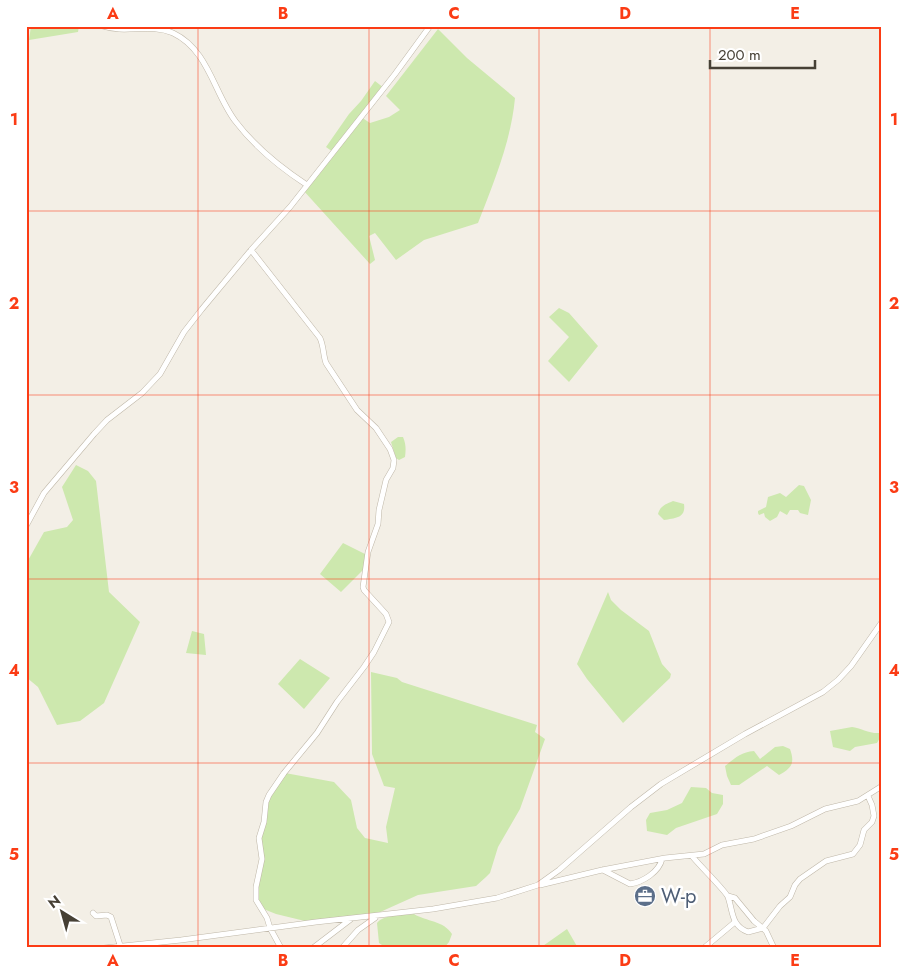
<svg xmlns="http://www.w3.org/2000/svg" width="908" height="974" font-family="Jost,sans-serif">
	<rect width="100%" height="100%" fill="#f3efe6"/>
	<!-- green -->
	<path fill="#cde8ae" d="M 31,26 L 79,26 L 78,32 L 29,40 Z
		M 438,29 L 467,58 L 515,98 C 511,141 494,182 478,223 L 424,240 L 396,260 L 375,233 L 369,236 L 375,260 L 370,264 L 303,190 L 333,152 L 326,147 L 349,114 L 361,101 L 375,81 L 384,88 L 361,117 L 370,123 L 389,117 L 400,110 L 386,96 Z
		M 559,308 L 569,313 L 598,346 L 569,382 L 548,361 L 569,337 L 549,317 Z
		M 398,437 L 403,437 C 406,444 406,449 405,457 L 399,460 L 396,458 L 391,442 Z
		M 76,465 L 88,471 L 96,481 L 109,592 L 140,622 L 104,703 L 80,721 L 57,725 L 38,687 L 26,677 L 26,564 L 44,532 L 67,527 L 73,520 L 62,487 Z
		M 799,485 L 804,486 L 811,500 L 808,515 L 800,513 L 798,510 L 790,510 L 787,515 L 780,511 L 777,517 L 770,521 L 765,517 L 764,513 L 759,515 L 758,513 L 758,511 L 766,507 L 768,497 L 780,493 L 786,497 Z
		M 673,501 L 684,504 C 686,518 676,518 664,520 L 658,514 C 660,506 666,504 673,501 Z
		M 343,543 L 365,554 L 364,569 L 341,592 L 320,574 Z
		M 608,592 L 611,600 L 621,610 L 649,631 L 662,664 L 671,674 L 670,678 L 623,723 L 587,679 L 577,664 Z
		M 192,631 L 204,634 L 206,655 L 186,653 Z
		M 300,659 L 330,678 L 304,709 L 278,684 Z
		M 371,672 L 397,678 L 402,682 L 537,725 L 535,732 L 545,739 L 520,809 L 498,847 L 490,873 L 486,877 L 476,886 L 418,895 L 378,913 L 309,922 L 276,914 L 261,908 L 256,899 L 263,859 L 260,845 L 266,802 L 285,773 L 334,782 L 351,800 L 357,828 L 365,838 L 388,843 L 386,827 L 395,788 L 384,786 L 372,754 Z
		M 852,727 C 860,728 871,734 879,733 L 881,736 L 877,743 L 855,747 L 850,751 L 833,747 L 830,731 Z
		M 783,746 L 790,749 C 795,763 792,768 779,775 L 767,766 L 739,785 L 731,785 L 727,776 L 725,766 C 735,758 741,752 754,751 L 760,759 L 775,747 Z
		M 691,787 L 706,788 L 712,793 L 723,795 L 723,804 L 717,814 L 676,828 L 667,835 L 647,831 L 646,820 L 650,813 L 667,810 L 682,803 Z
		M 414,914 C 427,922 443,920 452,934 L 449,942 L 444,948 L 396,948 L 394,945 L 382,945 L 379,943 L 377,923 C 384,914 403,915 414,914 Z
		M 567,929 L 578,948 L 540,948 Z"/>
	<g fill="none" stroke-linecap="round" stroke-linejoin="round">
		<!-- minor casing -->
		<g stroke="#bfb7a8" stroke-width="6">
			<path id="minor" d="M 102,26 C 126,34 150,23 173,33 C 209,50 214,94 236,122 C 255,147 281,168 307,185
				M 251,250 L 320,338 C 324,347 323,355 326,363 L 357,410 L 376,428 L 390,449 L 394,460 L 393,468 L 386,480 L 379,510 L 378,524 L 368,552 L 363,587 L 364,590 L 386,614 L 389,622 L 374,652 L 364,667 L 337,702 L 317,733 L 284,773 L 269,795 L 266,802 L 264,822 L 259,838 L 262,859 L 256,887 L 256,900 L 267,918 L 270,928 L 281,948
				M 26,526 L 44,493 L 94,434 L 107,420 L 142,393 L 160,374 L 184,332 L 202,309 L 251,250 L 290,207 L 395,74 L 430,26
				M 692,856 C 698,864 726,891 728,897 C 733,911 731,926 748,932 L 763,928 L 780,906 L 790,897 L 795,885 L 800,879 L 826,861 L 853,854 L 860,845 L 864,830 L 872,822 L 874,816 L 872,805 L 868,796
				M 603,870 L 630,884 C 643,882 659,872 662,859
				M 540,885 L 602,870 L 665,858 L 704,854 L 722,845 L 754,839 L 791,826 L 825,809 L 858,801 L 882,786
				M 728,896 L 735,898 L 754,921 L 766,931 L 774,948
				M 93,913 L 96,916 L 107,915 L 111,917 L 120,945
				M 104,948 L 181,940 L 316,922 L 433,909 L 497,898 L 538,885 L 559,870 L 631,807 L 661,784 L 745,734 L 823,692 L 838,680 L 851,666 L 882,622
				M 313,948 L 351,919
				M 342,948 L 358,930 L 375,918
				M 704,948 L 735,922"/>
		</g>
		<!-- minor -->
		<use href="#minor" stroke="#fff" stroke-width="5"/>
	</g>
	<!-- grid -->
	<path fill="none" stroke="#fb3c15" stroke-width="1" stroke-opacity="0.55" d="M 198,26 L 198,948M 369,26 L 369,948M 539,26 L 539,948M 710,26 L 710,948M 26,211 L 882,211M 26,395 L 882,395M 26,579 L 882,579M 26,763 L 882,763"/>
	<!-- icons -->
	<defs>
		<g id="office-disc" transform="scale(1.125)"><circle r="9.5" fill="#5c6f8a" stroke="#fff"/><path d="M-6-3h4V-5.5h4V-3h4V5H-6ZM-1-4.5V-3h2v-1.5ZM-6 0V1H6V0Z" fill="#fff"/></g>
	</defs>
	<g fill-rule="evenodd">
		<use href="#office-disc" x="645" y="896"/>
	</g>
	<g text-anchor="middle" stroke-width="5" stroke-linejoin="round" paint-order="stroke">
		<!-- service labels -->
		<g font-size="20" fill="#4e5e75" stroke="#fff" text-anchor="start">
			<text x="661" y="903">W-p</text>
		</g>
	</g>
	<!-- border -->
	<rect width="908" height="974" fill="none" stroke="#ffffff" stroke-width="55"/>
	<!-- north arrow -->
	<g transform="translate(62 912) rotate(323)" stroke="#ffffff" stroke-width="4" paint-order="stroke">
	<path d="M0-4L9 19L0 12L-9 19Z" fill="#464035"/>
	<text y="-8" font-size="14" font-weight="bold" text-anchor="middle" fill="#464035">N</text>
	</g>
	<!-- scale -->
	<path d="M710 60v8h105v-8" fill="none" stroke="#464035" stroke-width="2.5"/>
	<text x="718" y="60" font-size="15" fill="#464035" stroke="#ffffff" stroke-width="4" paint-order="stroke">200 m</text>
	<rect x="28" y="28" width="852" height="918" fill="none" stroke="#fb3c15" stroke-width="2"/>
	<g font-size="16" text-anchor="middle" font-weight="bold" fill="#fb3c15">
		<text x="113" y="19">A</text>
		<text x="283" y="19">B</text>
		<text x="454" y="19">C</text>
		<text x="625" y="19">D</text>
		<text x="795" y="19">E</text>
		<text x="14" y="125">1</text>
		<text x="894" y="125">1</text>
		<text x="14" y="309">2</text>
		<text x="894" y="309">2</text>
		<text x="14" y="493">3</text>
		<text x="894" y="493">3</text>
		<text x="14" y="676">4</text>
		<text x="894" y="676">4</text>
		<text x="14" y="860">5</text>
		<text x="894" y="860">5</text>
		<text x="113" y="966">A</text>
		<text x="283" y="966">B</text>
		<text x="454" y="966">C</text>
		<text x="625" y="966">D</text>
		<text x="795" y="966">E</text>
	</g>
</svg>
